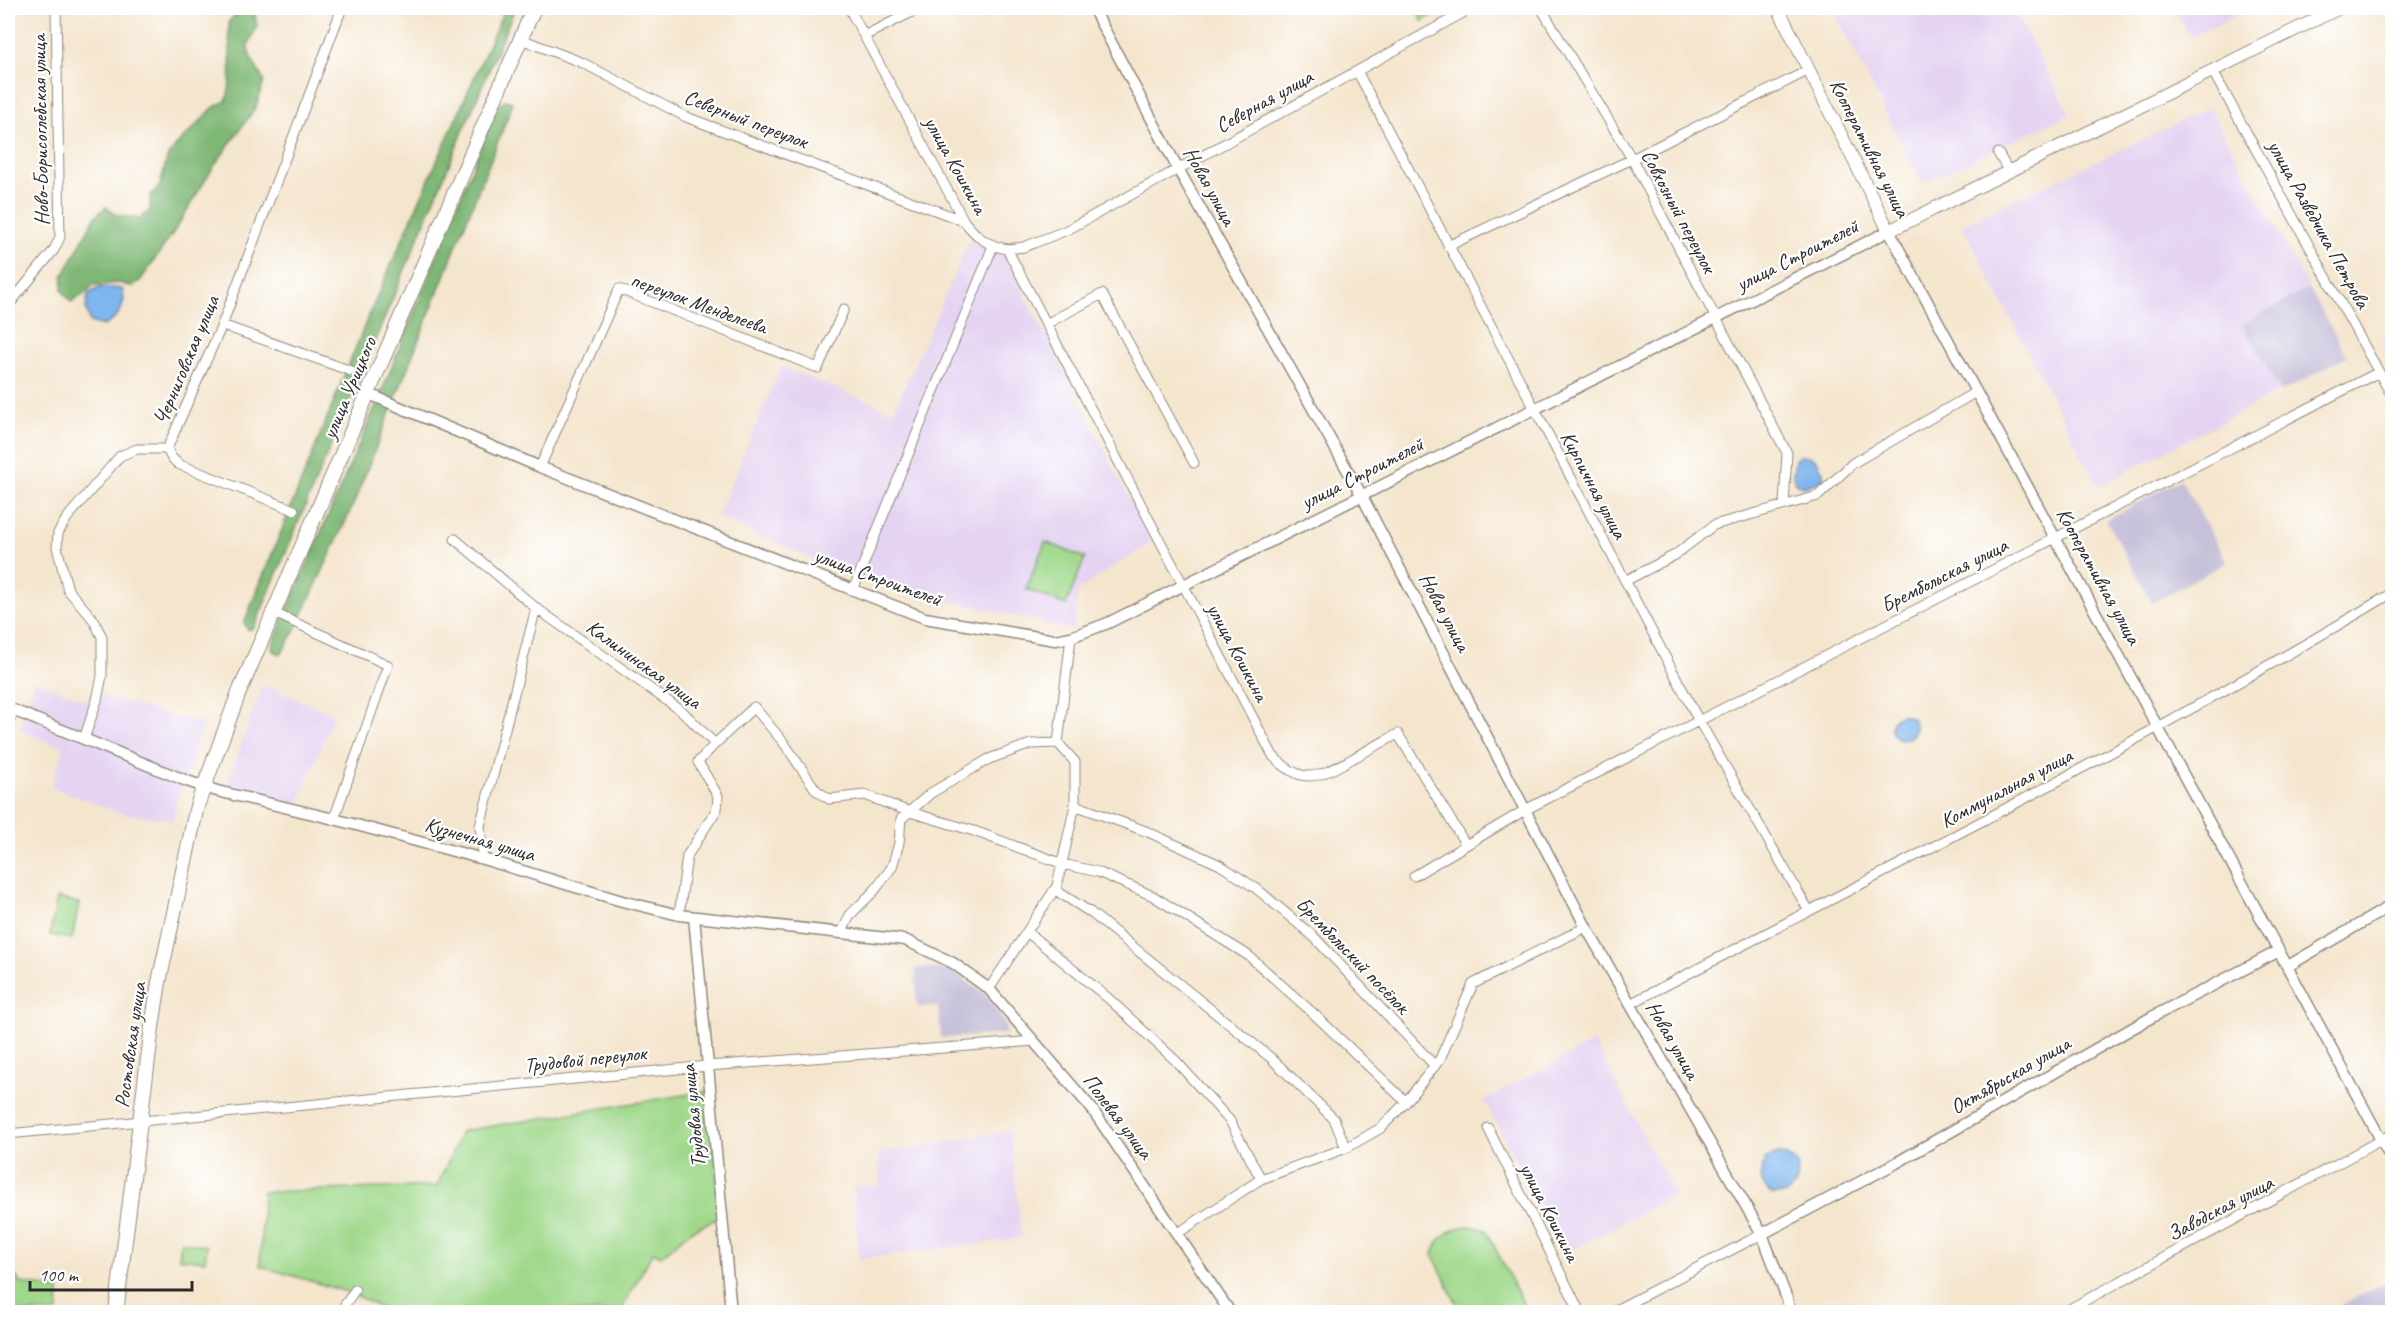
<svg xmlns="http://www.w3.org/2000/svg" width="2400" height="1320" font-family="Caveat,sans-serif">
	<rect width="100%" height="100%" fill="#fff"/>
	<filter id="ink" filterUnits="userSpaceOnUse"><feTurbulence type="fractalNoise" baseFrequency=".0167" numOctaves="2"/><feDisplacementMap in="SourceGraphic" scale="12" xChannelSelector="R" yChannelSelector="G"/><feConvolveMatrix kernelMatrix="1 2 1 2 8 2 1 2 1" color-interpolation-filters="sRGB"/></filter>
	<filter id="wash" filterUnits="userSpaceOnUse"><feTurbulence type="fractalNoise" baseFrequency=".008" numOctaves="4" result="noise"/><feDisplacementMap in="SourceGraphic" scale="24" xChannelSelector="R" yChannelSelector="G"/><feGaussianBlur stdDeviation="1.35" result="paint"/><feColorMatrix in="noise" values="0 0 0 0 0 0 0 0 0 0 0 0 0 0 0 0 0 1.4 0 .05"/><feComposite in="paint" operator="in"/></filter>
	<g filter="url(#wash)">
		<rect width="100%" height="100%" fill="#f4e5cd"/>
		<!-- built -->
		<path fill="#e4d3f1" d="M 1850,8 L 2013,8 L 2070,114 L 1922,184 L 1835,14 Z
			M 2175,8 L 2251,8 L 2190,38 Z
			M 2209,108 L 2347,356 L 2098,487 L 1962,225 Z
			M 969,241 L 1005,256 L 1152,542 L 1078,590 L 1074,630 L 858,579 L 717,517 L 781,367 L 894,411 Z
			M 2392,334 L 2392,360 L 2381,341 Z
			M 34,681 L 89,701 L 92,693 L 203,724 L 192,754 L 195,755 L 177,797 L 173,820 L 124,814 L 51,787 L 64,748 L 20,730 Z
			M 263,684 L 334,715 L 297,806 L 226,787 Z
			M 1594,1042 L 1675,1195 L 1565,1254 L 1484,1100 Z
			M 1010,1131 L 1022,1238 L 859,1259 L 853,1187 L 880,1185 L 878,1153 Z"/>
		<!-- industrial -->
		<path fill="#c6c0d9" d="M 2309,288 L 2347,356 L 2281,392 L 2242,324 Z
			M 2181,479 L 2227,562 L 2152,603 L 2106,520 Z
			M 915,968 L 949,969 L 985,994 L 1005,1023 L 1007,1034 L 941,1038 L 938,1006 L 917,1007 Z
			M 2392,1279 L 2392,1312 L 2328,1312 Z"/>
		<!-- green -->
		<path fill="#9fd88a" stroke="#65825a" stroke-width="1.5" d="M 1415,8 L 1446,8 L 1422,21 Z
			M 1045,542 L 1085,558 L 1066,605 L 1026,589 Z
			M 57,898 L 79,903 L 72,939 L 50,935 Z
			M 708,1091 L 721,1217 L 692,1230 L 661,1256 L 653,1252 L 620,1312 L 387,1312 L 354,1294 L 260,1266 L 263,1192 L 437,1186 L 462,1131 Z
			M 1470,1226 L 1486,1230 L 1526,1309 L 1525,1312 L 1461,1312 L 1433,1255 C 1437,1236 1452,1227 1470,1226 Z
			M 181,1242 L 207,1246 L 205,1261 L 179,1258 Z
			M 8,1276 L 16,1276 L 20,1283 L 59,1289 L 58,1312 L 8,1312 Z"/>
		<!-- forest -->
		<path fill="#7fb876" stroke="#557250" stroke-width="1.5" d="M 505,8 L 515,8 L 254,628 L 248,630 L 244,623 L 368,317 Z
			M 240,11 L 254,11 L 257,26 L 248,45 L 250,56 L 264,81 L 256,107 L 212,169 L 173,233 L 140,281 L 132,287 L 120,283 L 93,285 L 83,295 L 71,302 L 62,290 L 63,276 L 95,217 L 106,207 L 116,215 L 139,219 L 150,210 L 150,196 L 160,186 L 167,158 L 176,146 L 214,107 L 226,101 C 235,75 228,47 229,21 Z
			M 505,100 L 512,102 L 510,111 L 353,505 L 294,633 L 281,654 L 273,651 L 272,646 L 384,386 L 497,107 Z"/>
		<!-- water -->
		<path fill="#7eb6ee" stroke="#54708c" stroke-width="1.5" d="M 101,287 L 122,289 C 128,304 117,320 103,326 L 90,322 L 86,308 L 88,294 Z
			M 1800,456 L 1808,456 L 1817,460 L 1823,473 L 1823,480 L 1804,487 L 1796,483 L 1793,475 L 1795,460 Z
			M1891 727a12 12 0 1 1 24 0a12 12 0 1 1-24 0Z
			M 1779,1154 L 1785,1155 L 1797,1163 C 1800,1183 1794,1196 1772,1195 C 1759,1183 1758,1173 1766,1158 Z"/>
	</g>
	<g filter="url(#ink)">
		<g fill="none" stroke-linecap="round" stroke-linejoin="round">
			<!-- minor casing -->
			<g stroke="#90887c" stroke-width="11">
				<path id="minor" d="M 849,8 L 964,221 C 977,237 986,245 1007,249 L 1273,756 C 1304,787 1318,777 1352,759 C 1367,750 1383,742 1398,734 L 1466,845
					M 1541,8 L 1632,159 L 1787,453 L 1784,505
					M 864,36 L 920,8
					M 521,39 L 583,63 L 686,117 L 964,221
					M 2212,70 L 2392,396
					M 1357,71 L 1699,721 L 1809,911
					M 1998,153 L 2009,172
					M 1448,246 L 1632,159 L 1809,70
					M 1007,249 L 1024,247 L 1067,230 L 1472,8
					M 8,306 L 54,250 L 60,237 L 56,8
					M 1046,324 L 1102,294 L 1194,463
					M 222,325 L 351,371
					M 167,449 L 171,457 L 178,464 L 294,510
					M 540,467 L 619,289 L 818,368 L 844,309
					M 455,539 L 536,608 L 683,712 L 715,744 L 698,762 L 718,796 L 717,809 L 687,856 L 679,915
					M 1625,581 L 1675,555 L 1714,525 L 1818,496 L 1853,463 L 1976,392
					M 853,590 L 993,246
					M 274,613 L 388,665 L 334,819
					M 8,723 L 15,710
					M 84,739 L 97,700 L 102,676 L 102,637 L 93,619 L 68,590 L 57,547 L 58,533 L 67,518 L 120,456 L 137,449 L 167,449 L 222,325 L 342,8
					M 715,744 L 754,707 L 784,743 L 816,790 L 829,799 L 865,795 L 910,812 L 974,831 L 1063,864 L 1098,872 L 1153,896 L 1249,956 L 1314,1014 L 1406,1102
					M 1075,805 L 1148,832 L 1220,865 L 1257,889 L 1314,937 L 1435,1066
					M 483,859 L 480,826 L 536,608
					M 1414,876 L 1525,810 L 2379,372
					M 1055,890 L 1090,912 L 1271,1058 L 1334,1119 L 1346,1148
					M 842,932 L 850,915 L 875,890 L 892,867 L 899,843 L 901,819 L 931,793 L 989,759 L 1031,744 L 1058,743
					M 1027,932 L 1108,998 L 1176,1061 L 1230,1121 L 1261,1179
					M 989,989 L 1057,886 L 1075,805 L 1075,762 L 1058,743 L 1071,637
					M 1630,1004 C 1886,870 2145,742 2392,593
					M 1488,1128 L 1580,1312
					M 8,1134 L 708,1066 L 1034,1041
					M 1178,1233 L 1261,1179 L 1346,1148 L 1381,1128 L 1406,1102 L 1440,1059 L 1473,984 L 1586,927
					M 340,1312 L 355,1290
					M 1612,1312 L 1762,1234
					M 2064,1312 L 2392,1134"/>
			</g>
			<!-- tertiary casing -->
			<g stroke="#90887c" stroke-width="13">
				<path id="tertiary" d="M 1093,8 L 1178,169 L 1362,496 L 1586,927 L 1762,1234 L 1787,1299 L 1790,1312
					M 369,394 L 540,467 L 925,618 L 1055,640 L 1071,637 L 1108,623 L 1889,231 L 2392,1160
					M 8,708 L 187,781 L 217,791 L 334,819 L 483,859 L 622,901 L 679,915 L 905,940 L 953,963 L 989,989 L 1092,1109 L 1230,1312
					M 694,917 L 731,1312
					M 2288,966 L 2392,905
					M 1762,1234 L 1896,1163 L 2152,1017 L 2279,951"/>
			</g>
			<!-- secondary casing -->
			<g stroke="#90887c" stroke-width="14">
				<path id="secondary" d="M 1778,8 L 1889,231 L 2339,8"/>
			</g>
			<!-- primary casing -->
			<g stroke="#90887c" stroke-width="16">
				<path id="primary" d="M 116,1312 L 152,1027 L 159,982 L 197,806 L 238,695 L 534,8"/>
			</g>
			<!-- minor -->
			<use href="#minor" stroke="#fff" stroke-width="9"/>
			<!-- tertiary -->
			<use href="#tertiary" stroke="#fff" stroke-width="10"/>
			<!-- secondary -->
			<use href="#secondary" stroke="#fff" stroke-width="12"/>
			<!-- primary -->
			<use href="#primary" stroke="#fff" stroke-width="14"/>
		</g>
	</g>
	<g text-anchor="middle" stroke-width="4.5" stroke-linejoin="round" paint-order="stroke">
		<!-- street labels -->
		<g font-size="21" fill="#2b2b2b" stroke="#fff">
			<text transform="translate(1264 101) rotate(-29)" y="7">Северная улица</text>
			<text transform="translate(746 119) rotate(21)" y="7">Северный переулок</text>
			<text transform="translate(40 130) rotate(-91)" y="7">Ново-Борисоглебская улица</text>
			<text transform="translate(1870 148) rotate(63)" y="7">Кооперативная улица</text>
			<text transform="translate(956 165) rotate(61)" y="7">улица Кошкина</text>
			<text transform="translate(1210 186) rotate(61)" y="7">Новая улица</text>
			<text transform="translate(1679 211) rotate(62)" y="7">Совхозный переулок</text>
			<text transform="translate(2319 224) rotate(61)" y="7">улица Разведчика Петрова</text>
			<text transform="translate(1797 255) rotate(-27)" y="7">улица Строителей</text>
			<text transform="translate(699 303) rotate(20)" y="7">переулок Менделеева</text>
			<text transform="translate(186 360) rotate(-67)" y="7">Черниговская улица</text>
			<text transform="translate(349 388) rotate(-67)" y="7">улица Урицкого</text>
			<text transform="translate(1362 473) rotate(-27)" y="7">улица Строителей</text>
			<text transform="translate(1594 485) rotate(62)" y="7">Кирпичная улица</text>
			<text transform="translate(1944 575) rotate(-27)" y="7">Брембольская улица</text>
			<text transform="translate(2099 576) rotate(61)" y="7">Кооперативная улица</text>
			<text transform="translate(878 577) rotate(20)" y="7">улица Строителей</text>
			<text transform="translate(1445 612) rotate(62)" y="7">Новая улица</text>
			<text transform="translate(1238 652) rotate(62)" y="7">улица Кошкина</text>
			<text transform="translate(644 664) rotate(36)" y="7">Калининская улица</text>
			<text transform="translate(2006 788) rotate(-28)" y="7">Коммунальная улица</text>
			<text transform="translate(480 839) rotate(16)" y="7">Кузнечная улица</text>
			<text transform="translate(1353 955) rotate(46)" y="7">Брембольский посёлок</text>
			<text transform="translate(1673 1040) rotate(60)" y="7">Новая улица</text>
			<text transform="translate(130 1045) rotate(-82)" y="7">Ростовская улица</text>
			<text transform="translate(585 1059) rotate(-6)" y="7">Трудовой переулок</text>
			<text transform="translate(2010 1075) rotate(-30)" y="7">Октябрьская улица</text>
			<text transform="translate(693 1116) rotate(-96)" y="7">Трудовая улица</text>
			<text transform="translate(1118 1116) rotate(53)" y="7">Полевая улица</text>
			<text transform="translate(2220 1208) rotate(-28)" y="7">Заводская улица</text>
			<text transform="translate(1550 1212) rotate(63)" y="7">улица Кошкина</text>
		</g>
	</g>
	<!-- margin -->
	<rect width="2400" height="1320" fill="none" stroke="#fff" stroke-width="30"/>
	<!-- scale -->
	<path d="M30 1281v9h162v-9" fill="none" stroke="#2b2b2b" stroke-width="3"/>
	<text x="39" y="1281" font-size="18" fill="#2b2b2b" stroke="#ffffff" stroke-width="4.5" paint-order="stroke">100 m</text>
</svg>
